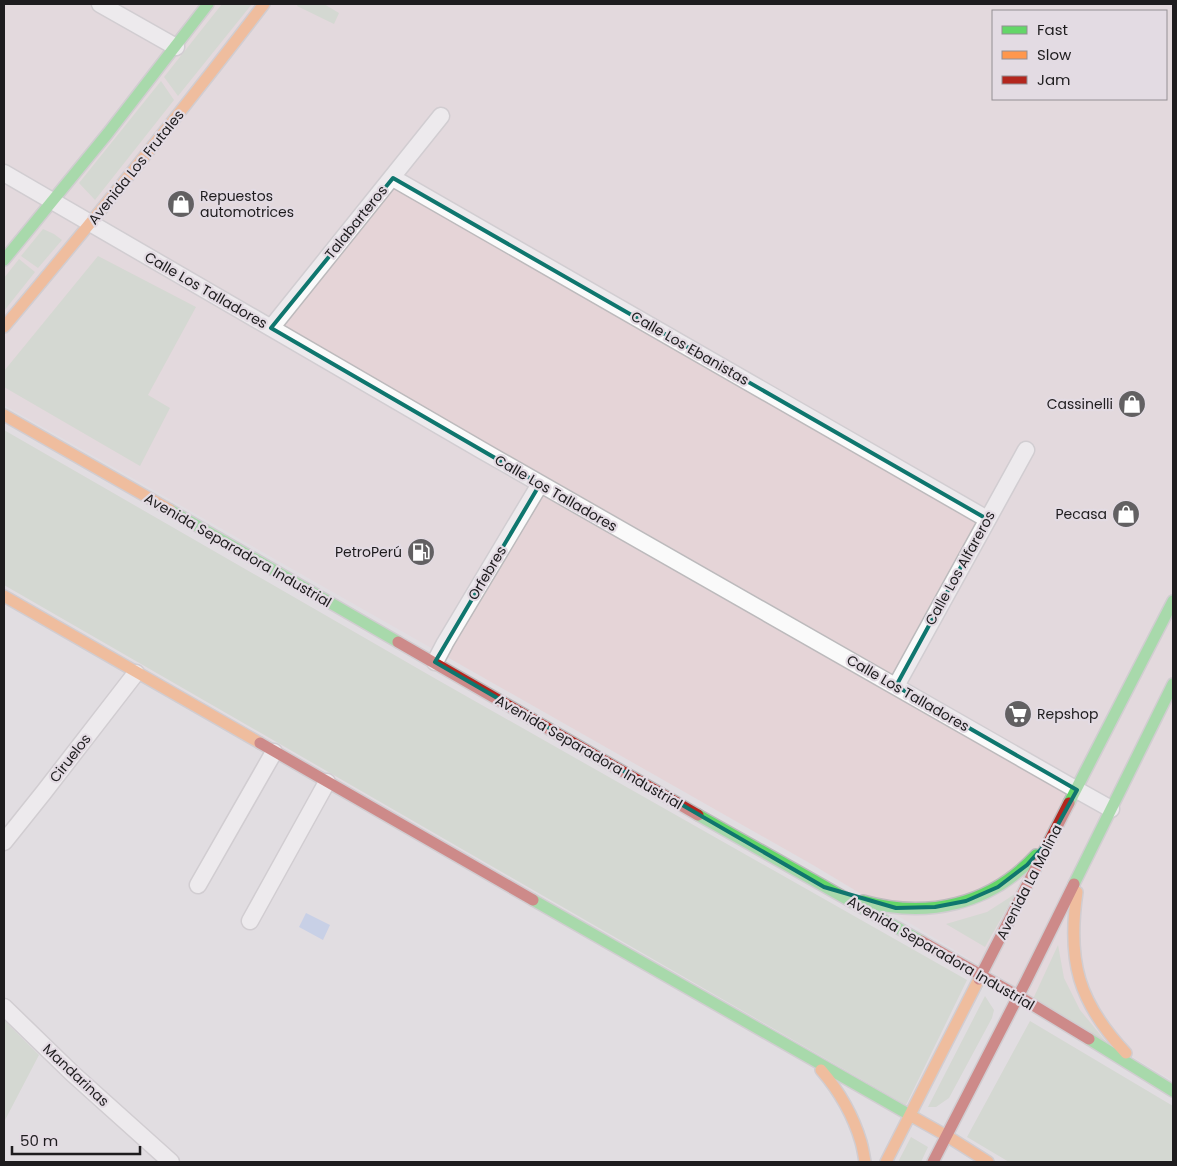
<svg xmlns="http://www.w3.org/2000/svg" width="1177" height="1166" font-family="Poppins,sans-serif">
	<rect width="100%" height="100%" fill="#e1dde1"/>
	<!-- industrial -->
	<path fill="#e5d4d7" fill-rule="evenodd" d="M 4,4 L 1173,4 L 1173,1081 L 813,865 L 4,405 ZM 993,11 L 1166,11 L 1166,99 L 993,99 Z"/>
	<!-- green -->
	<path fill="#c4d2be" d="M 222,4 L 252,4 L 178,96 L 164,77 Z
		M 298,4 L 324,4 L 339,13 L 334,24 L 297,6 Z
		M 161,81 L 174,100 L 95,200 L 79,183 Z
		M 43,229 L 54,234 L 62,240 L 38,268 L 21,256 Z
		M 98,256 L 196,307 L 148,395 L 170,408 L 140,466 L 4,387 L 4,371 Z
		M 19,259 L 35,272 L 4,311 L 4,278 Z
		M 4,430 L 436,679 L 967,980 L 906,1105 L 4,585 Z
		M 1015,894 L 985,947 L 946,924 L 987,912 Z
		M 1058,945 L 1064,978 L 1080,1010 L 1108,1044 L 1033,999 Z
		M 985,996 L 994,1010 L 992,1018 L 949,1098 L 936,1107 L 928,1107 Z
		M 4,1020 L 39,1055 L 4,1122 Z
		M 1030,1021 L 1173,1106 L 1173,1162 L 1009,1162 L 967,1137 Z
		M 911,1137 L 928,1147 L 921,1162 L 898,1162 Z"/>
	<!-- water -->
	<path fill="#a8c1eb" d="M 306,913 L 330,925 L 323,940 L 299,927 Z"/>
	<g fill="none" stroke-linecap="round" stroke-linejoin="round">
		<!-- street casing -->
		<g stroke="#bcbabc" stroke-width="19">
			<path id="street" d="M 100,4 L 176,47
				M 4,173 L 483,451 L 1077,790 L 1111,809
				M 393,178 L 987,519
				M 271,328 L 441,116
				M 435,662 L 445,643 L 540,484
				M 896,686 L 1026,450
				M 4,842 L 44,792 L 136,673
				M 198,885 L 274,752
				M 250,921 L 327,782
				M 4,1007 L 73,1074 L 171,1162"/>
		</g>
		<!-- fast casing -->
		<g stroke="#bcbabc" stroke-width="14">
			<path id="fast" d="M 4,260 L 108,133 L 208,4
				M 170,510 L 398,642
				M 1069,803 L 1173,601
				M 698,815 L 921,941
				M 1074,884 L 1173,684
				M 533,900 L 915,1118
				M 863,901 C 927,919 990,905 1036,855
				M 1089,1039 L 1173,1091"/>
		</g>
		<!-- slow casing -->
		<g stroke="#bcbabc" stroke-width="14">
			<path id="slow" d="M 4,327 C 93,221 180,114 264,4
				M 4,415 L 170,510
				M 4,596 L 260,743
				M 1077,892 C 1067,961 1078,1002 1126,1053
				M 821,1070 C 840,1092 853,1115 861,1142 C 863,1149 864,1156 865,1162
				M 915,1118 L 947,1136 L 988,1162
				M 886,1162 L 979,979"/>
		</g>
		<!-- jam casing -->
		<g stroke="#bcbabc" stroke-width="14">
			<path id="jam" d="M 398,642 L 698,815
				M 260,743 L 533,900
				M 921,941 L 1018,996 L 1089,1039
				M 979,979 L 1069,803
				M 933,1162 L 1026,981 L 1074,884"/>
		</g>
		<!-- street -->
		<use href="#street" stroke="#fafafa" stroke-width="16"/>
		<!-- fast -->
		<use href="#fast" stroke="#63d668" stroke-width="11"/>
		<!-- slow -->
		<use href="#slow" stroke="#ff974d" stroke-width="11"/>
		<!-- jam -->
		<use href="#jam" stroke="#b3261e" stroke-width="11"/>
	</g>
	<!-- marked area -->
	<path d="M0 0H1177V1166H0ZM 393,178 L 987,519 L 896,686 L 1077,790 L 1050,839 L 1027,865 L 998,887 L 966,901 L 935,907 L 896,908 L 824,887 L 435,662 L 540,484 L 271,328 Z" fill="#e1dde1" fill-opacity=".55" fill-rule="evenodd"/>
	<path fill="none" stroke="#0f766e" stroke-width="4" stroke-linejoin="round" d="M 393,178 L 987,519 L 896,686 L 1077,790 L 1050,839 L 1027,865 L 998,887 L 966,901 L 935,907 L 896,908 L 824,887 L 435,662 L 540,484 L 271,328 Z"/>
	<!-- icons -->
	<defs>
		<g id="shop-disc" transform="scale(1.4375)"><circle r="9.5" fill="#626062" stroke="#e3dbe3"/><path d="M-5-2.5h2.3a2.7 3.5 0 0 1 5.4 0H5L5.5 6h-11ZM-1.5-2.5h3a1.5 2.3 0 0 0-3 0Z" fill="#fff"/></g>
		<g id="fuel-disc" transform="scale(1.4375)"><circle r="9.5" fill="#626062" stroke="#e3dbe3"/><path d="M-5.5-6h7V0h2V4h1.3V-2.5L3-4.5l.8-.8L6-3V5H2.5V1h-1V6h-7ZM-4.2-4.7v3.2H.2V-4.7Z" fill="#fff"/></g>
		<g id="supermarket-disc" transform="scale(1.4375)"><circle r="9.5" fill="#626062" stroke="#e3dbe3"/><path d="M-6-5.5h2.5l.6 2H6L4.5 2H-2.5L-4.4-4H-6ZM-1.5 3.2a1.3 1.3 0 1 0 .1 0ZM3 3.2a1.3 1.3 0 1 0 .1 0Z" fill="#fff"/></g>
	</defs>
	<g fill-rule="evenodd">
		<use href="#shop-disc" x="181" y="204"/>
		<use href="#shop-disc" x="1132" y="404"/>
		<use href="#shop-disc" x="1126" y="514"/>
		<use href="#fuel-disc" x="421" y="552"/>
		<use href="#supermarket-disc" x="1018" y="714"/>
	</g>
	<g text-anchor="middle" stroke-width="4.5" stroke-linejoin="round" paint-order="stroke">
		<!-- street labels -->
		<g font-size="14" fill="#1e1c1e" stroke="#e3dbe3">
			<text transform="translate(136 167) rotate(-51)" y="5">Avenida Los Frutales</text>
			<text transform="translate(356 222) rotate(-51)" y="5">Talabarteros</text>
			<text transform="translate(206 290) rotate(30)" y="5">Calle Los Talladores</text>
			<text transform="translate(690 348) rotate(30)" y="5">Calle Los Ebanistas</text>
			<text transform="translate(556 493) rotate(30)" y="5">Calle Los Talladores</text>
			<text transform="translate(238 550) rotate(30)" y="5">Avenida Separadora Industrial</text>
			<text transform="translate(960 568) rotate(-61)" y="5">Calle Los Alfareros</text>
			<text transform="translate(487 573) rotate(-59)" y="5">Orfebres</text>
			<text transform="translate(908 693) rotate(30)" y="5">Calle Los Talladores</text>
			<text transform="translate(589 752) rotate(30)" y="5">Avenida Separadora Industrial</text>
			<text transform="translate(70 758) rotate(-52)" y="5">Ciruelos</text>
			<text transform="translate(1029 882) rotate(-63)" y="5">Avenida La Molina</text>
			<text transform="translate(941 953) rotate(30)" y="5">Avenida Separadora Industrial</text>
			<text transform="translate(76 1075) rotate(43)" y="5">Mandarinas</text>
		</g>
		<!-- poi labels -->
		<g font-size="14" fill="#1e1c1e" stroke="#e3dbe3" text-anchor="end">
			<text x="200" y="201" text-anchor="start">Repuestos<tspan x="200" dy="16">automotrices</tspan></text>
			<text x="1113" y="409">Cassinelli</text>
			<text x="1107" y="519">Pecasa</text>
			<text x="402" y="557">PetroPerú</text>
			<text x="1037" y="719" text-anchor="start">Repshop</text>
		</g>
	</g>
	<!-- border -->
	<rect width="1177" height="1166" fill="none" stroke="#1e1c1e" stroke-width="10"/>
	<!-- legend -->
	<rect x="992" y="10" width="175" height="90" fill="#e3dbe3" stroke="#948f94"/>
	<rect x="1002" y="26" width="25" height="8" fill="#63d668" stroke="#948f94"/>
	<text x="1037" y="35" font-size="15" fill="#1e1c1e">Fast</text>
	<rect x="1002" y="51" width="25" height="8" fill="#ff974d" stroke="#948f94"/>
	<text x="1037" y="60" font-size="15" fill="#1e1c1e">Slow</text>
	<rect x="1002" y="76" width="25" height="8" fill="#b3261e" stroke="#948f94"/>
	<text x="1037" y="85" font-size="15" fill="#1e1c1e">Jam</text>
	<!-- scale -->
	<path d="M12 1146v8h128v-8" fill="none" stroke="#1e1c1e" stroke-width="2.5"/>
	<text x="20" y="1146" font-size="15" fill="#1e1c1e" stroke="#e3dbe3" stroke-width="4" paint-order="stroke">50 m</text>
</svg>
